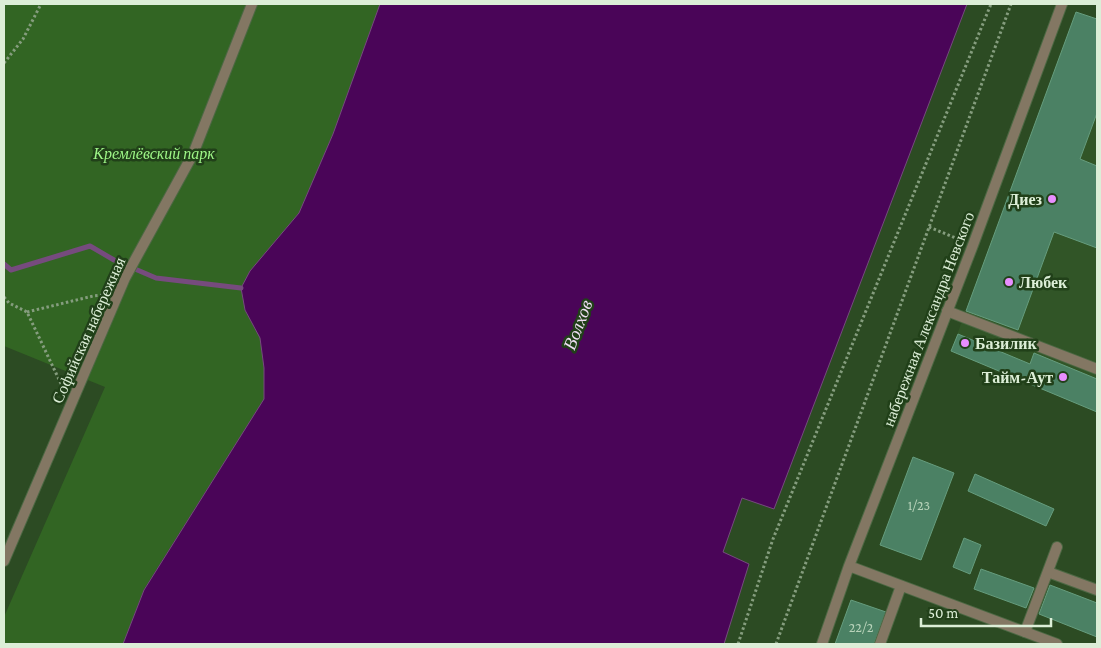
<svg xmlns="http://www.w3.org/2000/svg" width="1101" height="648" font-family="'Crimson Pro',serif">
	<rect width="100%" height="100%" fill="#2c4b23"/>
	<!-- built -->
	<path fill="#315527" d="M 1076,12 L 1097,19 L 1097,412 L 951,351 Z"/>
	<!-- green -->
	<path fill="#326523" d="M 4,4 L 380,4 L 333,134 L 299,213 L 250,271 L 245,310 L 260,338 L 264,368 L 264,399 L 144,589 L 123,644 L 4,644 L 4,617 L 105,387 L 4,346 Z"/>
	<!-- water -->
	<path fill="#4a0558" stroke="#764b7e" d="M 380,4 L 967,4 L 774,509 L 742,498 L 723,552 L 749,564 L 724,644 L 123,644 L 144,590 L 264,399 L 264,368 L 260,338 L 245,310 L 241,288 L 250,271 L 299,213 L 333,134 Z"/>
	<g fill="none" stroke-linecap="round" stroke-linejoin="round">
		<!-- stream -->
		<path stroke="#764b7e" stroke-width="5" d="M 4,264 L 11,270 L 90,246 L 114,260 L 156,278 L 241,288"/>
	</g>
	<!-- building -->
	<path fill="#4b8164" stroke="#669d7e" d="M 1076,12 L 1097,19 L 1097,113 L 1080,159 L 1097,166 L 1097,248 L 1054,232 L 1018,330 L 966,311 Z
		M 958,334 L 1030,364 L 1034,353 L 1097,379 L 1097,412 L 951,351 Z
		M 913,457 L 954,473 L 921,560 L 880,545 Z
		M 975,474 L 1054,509 L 1046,526 L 968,491 Z
		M 964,538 L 981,545 L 970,574 L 953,567 Z
		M 981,569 L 1034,588 L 1026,608 L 974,589 Z
		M 1050,585 L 1097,603 L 1097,637 L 1039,614 Z
		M 851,600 L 886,612 L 874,644 L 835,644 Z"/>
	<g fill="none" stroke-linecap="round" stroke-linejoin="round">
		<!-- lane casing -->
		<g stroke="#4c6843" stroke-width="12">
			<path id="lane" d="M 947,311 L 1097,369
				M 1048,572 L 1097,590
				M 1025,632 L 1057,547
				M 880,644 L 901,586"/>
		</g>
		<!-- street casing -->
		<g stroke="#4c6843" stroke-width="12">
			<path id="street" d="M 4,561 L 125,278 L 193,154 L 252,4
				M 849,566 L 1057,644
				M 822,644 L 849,566 L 973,245 L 1062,4"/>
		</g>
		<!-- path -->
		<path stroke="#859d7e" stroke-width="3" stroke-dasharray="2.5 2.5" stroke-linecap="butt" d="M 4,63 L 23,39 L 41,4
			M 929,227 L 963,241
			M 4,297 L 9,303 L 27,312 L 64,390
			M 27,312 L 93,296 L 104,295
			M 738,644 L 773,539 L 991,4
			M 776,644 L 1011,4"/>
		<!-- lane -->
		<use href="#lane" stroke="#837763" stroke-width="10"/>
		<!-- street -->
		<use href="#street" stroke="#837763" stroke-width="10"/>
	</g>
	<!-- markers -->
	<g fill="#e88eff" stroke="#214019" stroke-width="2">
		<circle cx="1052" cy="199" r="5"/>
		<circle cx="1009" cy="282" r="5"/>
		<circle cx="965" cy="343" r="5"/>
		<circle cx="1063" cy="377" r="5"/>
	</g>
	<g text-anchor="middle" stroke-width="5" stroke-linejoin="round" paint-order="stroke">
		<!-- number labels -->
		<g font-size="14" fill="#b8d3ba">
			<text x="919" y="510">1/23</text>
			<text x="861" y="632">22/2</text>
		</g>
		<!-- park labels -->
		<g font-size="16" font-style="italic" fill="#9ef687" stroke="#214019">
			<text x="154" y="159">Кремлёвский парк</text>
		</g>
		<!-- poi labels -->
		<g font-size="16" font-weight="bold" fill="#dceed7" stroke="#214019" text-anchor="end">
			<text x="1042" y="205">Диез</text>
			<text x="1019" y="288" text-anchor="start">Любек</text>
			<text x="975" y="349" text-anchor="start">Базилик</text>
			<text x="1053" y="383">Тайм-Аут</text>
		</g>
		<!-- street labels -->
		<g font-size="16" fill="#dceed7" stroke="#214019">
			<text transform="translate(928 319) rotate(-69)" y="6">набережная Александра Невского</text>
			<text transform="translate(88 330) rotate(-66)" y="6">Софийская набережная</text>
		</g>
		<!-- water labels -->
		<g font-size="18" font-style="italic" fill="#eeddf2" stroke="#214019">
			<text transform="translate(578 325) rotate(-69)" y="6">Волхов</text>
		</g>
	</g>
	<!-- border -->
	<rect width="1101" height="648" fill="none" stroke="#dceed7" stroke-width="10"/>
	<!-- scale -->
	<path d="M921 618v8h130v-8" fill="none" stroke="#dceed7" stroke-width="2.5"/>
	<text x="928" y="618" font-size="15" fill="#dceed7" stroke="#214019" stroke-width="4" paint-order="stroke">50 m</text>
</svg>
